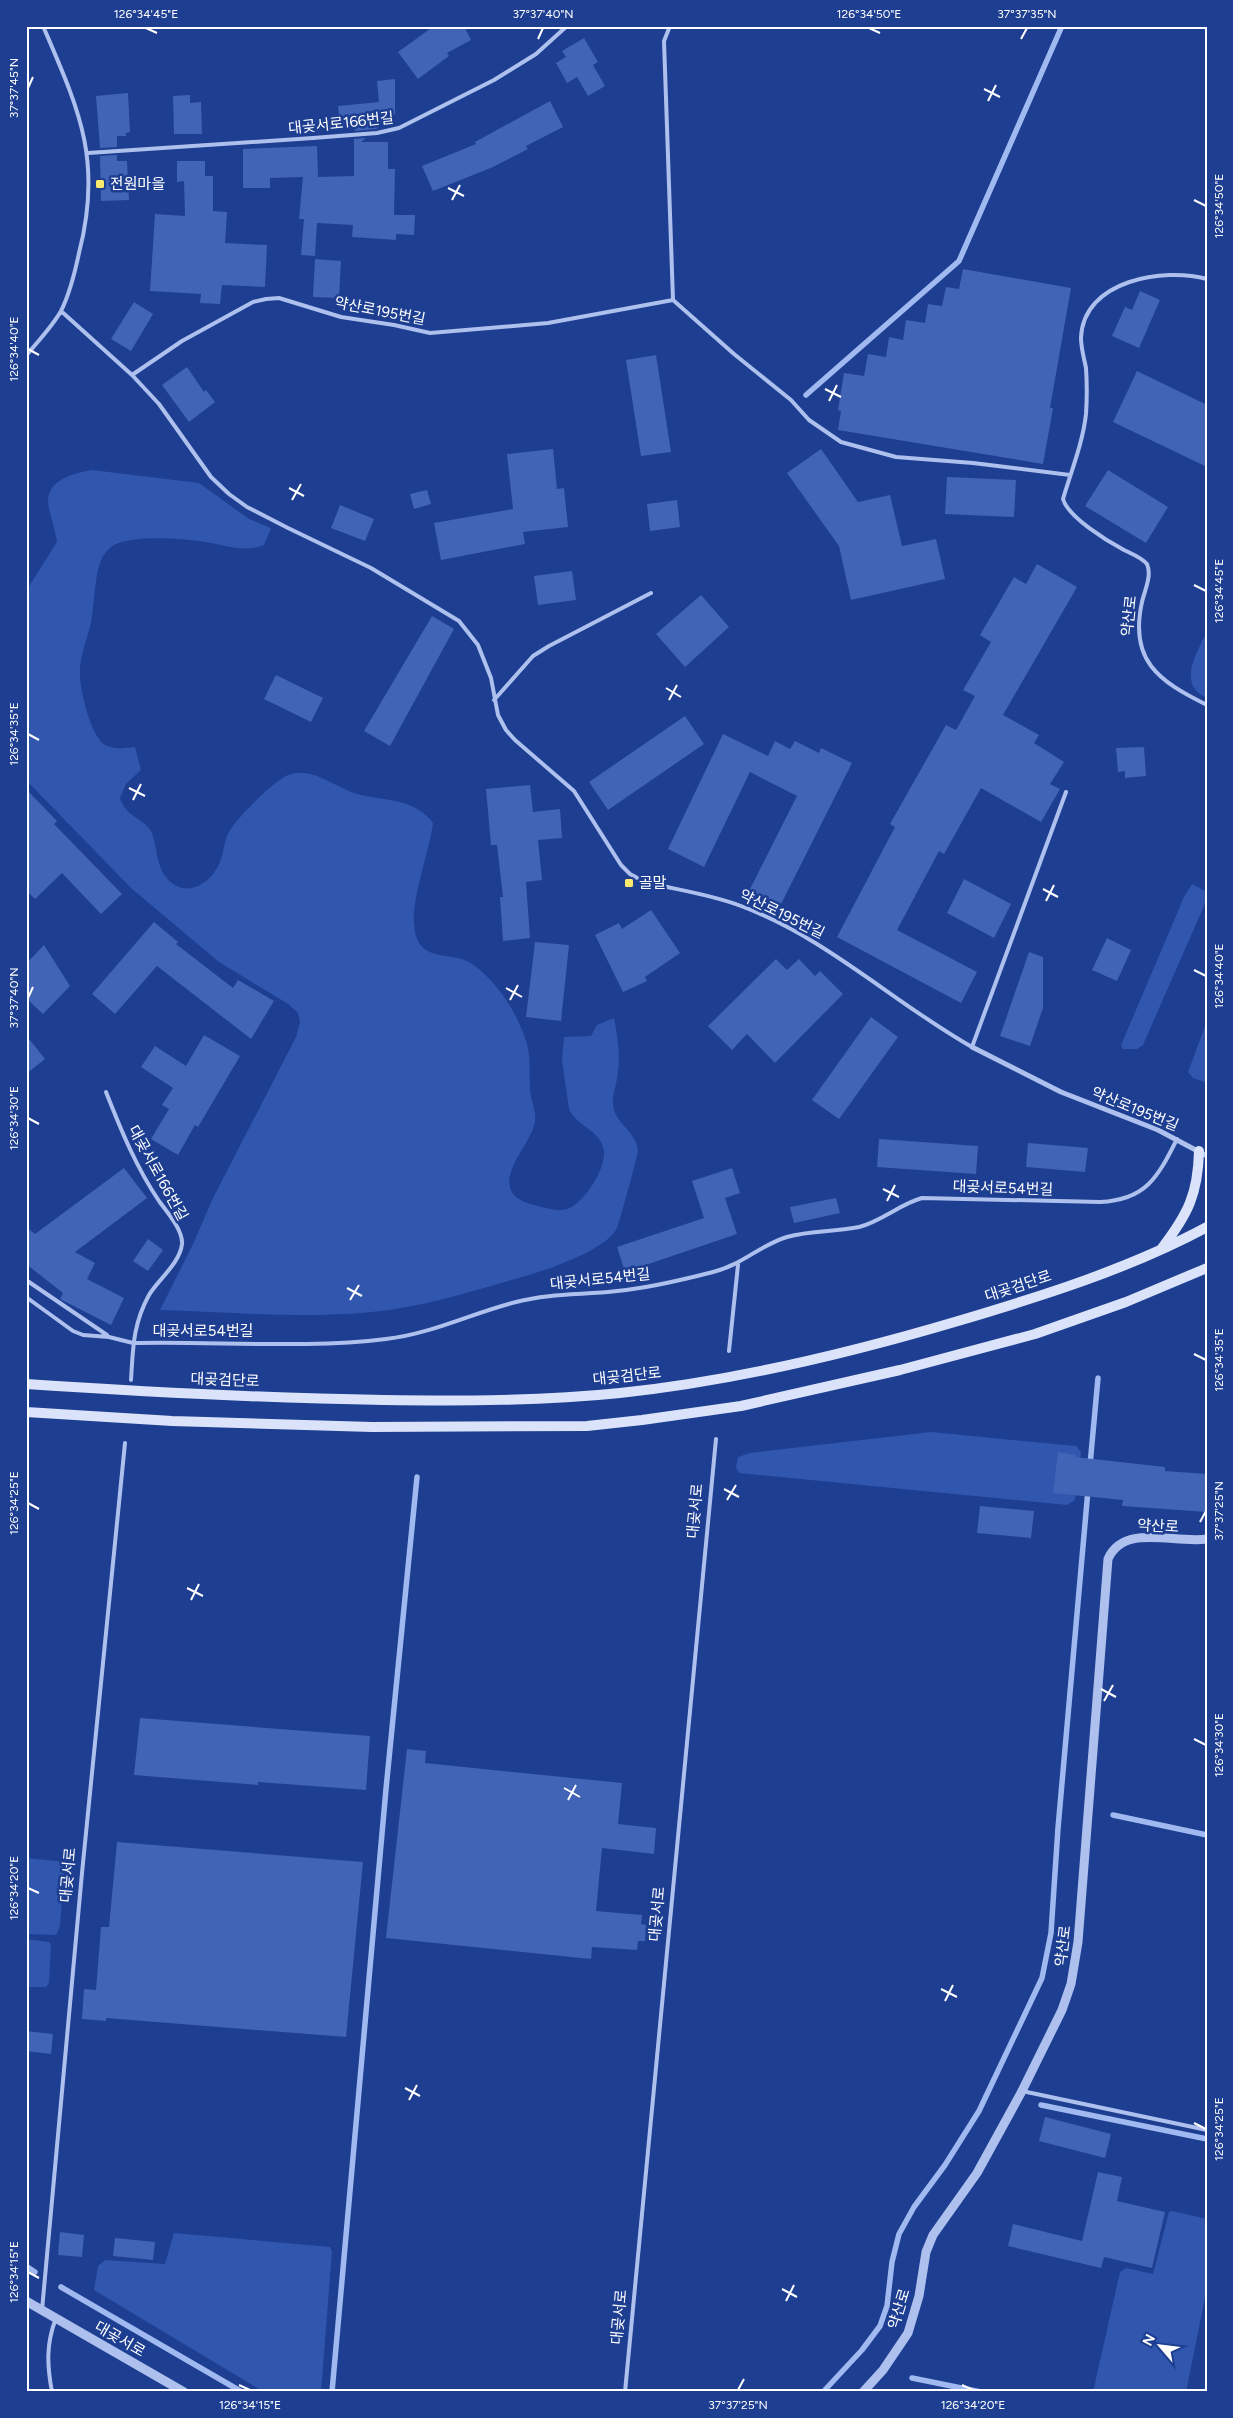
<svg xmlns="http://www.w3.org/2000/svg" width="1233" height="2418" font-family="Figtree,'Noto Sans KR',sans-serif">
	<rect width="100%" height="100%" fill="#1d3e91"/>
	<!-- green -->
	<path fill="#3056ae" d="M 92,470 L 199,483 L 249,519 L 271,528 L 264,545 C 244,553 225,545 205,542 C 182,538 134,535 114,545 C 110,547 106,552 103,556 C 94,572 95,604 91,623 C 87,640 79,657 80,675 C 80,691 91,737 105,745 C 114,750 125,748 135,747 L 141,770 L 126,784 L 120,798 C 126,818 145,818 152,833 C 157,847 156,863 165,876 C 183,900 210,886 220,862 C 224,852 224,839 230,830 C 238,817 276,778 291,774 C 315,767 338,790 361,795 C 388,801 415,799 433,823 C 429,852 412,897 414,923 C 416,966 451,949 472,964 C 498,982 518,1014 527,1044 C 531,1059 529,1074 530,1089 C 531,1103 538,1113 534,1126 C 528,1146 498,1176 514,1195 C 518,1200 527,1203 534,1205 C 543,1207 554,1211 563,1210 C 582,1208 606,1169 604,1151 C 601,1130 577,1127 569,1109 L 562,1060 L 564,1037 L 591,1036 L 597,1025 L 614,1018 C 618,1039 621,1058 617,1078 C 616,1087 612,1096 613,1104 C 614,1123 636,1131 638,1150 C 638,1154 619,1226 616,1230 C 603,1251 549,1269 526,1276 C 475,1290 425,1307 372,1312 C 301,1319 230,1312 160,1310 L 194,1242 L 212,1200 L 296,1037 L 300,1022 L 298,1013 L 288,1004 L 219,962 L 131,888 L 26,780 L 26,591 L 57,542 C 55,528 50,516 48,503 C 47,479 75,473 92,470 Z
		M 1207,631 L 1207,698 C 1176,684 1197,653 1207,631 Z
		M 1192,884 L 1207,892 L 1204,906 L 1143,1045 L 1137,1049 L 1123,1049 L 1121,1046 L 1124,1038 L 1184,897 Z
		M 1207,1021 L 1207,1083 L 1193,1078 L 1188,1072 Z
		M 931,1432 L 1076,1446 L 1081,1452 L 1075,1500 L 1067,1505 L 739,1473 L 736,1467 L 738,1457 L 750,1453 Z
		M 26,1858 L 57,1861 L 61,1863 L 64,1869 L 60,1926 L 56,1935 L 26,1934 Z
		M 26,1939 L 49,1942 L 51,1945 L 49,1983 L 46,1987 L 26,1987 Z
		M 1172,2211 L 1207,2219 L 1207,2288 L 1186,2392 L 1093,2392 L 1120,2272 L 1126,2268 L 1153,2274 L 1169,2212 Z
		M 174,2233 L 330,2247 L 332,2251 L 321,2392 L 264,2392 L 94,2290 L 98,2266 L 105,2260 L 165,2264 Z"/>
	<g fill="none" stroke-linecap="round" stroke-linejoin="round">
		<!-- stream -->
		<path stroke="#a0b9f0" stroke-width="5.5" d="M 806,395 L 959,261 L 1062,26
			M 1090,1465 L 1098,1378
			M 1113,1815 L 1207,1835
			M 1041,2105 L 1207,2139
			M 26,2266 L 35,2272
			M 61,2287 L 242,2392
			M 912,2378 L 981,2392
			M 332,2392 L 386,1789 L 417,1477
			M 823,2392 L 862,2350 L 880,2326 L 887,2306 L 892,2262 L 899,2234 L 914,2207 L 945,2165 L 979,2111 L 1042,1978 L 1051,1933 L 1058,1828 L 1088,1490"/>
	</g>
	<!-- building -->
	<path fill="#4164b6" d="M 434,26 L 464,26 L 471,40 L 447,53 L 449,56 L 418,79 L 398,52 Z
		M 584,38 L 598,62 L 593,65 L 605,86 L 588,96 L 577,77 L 567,83 L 556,63 L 566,57 L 562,51 Z
		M 395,79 L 395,114 L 376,129 L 355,131 L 355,125 L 340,127 L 338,106 L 379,102 L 377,81 Z
		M 128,93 L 130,132 L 126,133 L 126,136 L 117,136 L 117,147 L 100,148 L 96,96 Z
		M 190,95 L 190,103 L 201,102 L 202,134 L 174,134 L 173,96 Z
		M 550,101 L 563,127 L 526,146 L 528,149 L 493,167 L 433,191 L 422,166 L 476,144 L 475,142 Z
		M 366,138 L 361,142 L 388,142 L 388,169 L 395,169 L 394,215 L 415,215 L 414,235 L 396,234 L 396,240 L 352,237 L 353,225 L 317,223 L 315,256 L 301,255 L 304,219 L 299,219 L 303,177 L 270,178 L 270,188 L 243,188 L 243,149 L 317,146 L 318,177 L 354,176 L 354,139 Z
		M 117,155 L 117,161 L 127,161 L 129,200 L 101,201 L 100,156 Z
		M 177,161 L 205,161 L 205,176 L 213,176 L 213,211 L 227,212 L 225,243 L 267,245 L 265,287 L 222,285 L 220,304 L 200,303 L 201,294 L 150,291 L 155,214 L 185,216 L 184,181 L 177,182 Z
		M 315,259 L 341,261 L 339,298 L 313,297 Z
		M 963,269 L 1071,288 L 1050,408 L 1053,408 L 1043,464 L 838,430 L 841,411 L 838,410 L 844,373 L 864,376 L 868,354 L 886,357 L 889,337 L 903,340 L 906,320 L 925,323 L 928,304 L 942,306 L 946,287 L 959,289 Z
		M 1140,291 L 1160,300 L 1139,348 L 1112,336 L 1125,307 L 1132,310 Z
		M 134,302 L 153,314 L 131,351 L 111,339 Z
		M 656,355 L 671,452 L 641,456 L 626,360 Z
		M 187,367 L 204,392 L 206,390 L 215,402 L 189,422 L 162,385 Z
		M 1137,371 L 1207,405 L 1207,467 L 1113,422 Z
		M 553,449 L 557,489 L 564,488 L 568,527 L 523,532 L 525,544 L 441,560 L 434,523 L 513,509 L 507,454 Z
		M 821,449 L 858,502 L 890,495 L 902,546 L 936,539 L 945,579 L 851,600 L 839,546 L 787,473 Z
		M 1108,470 L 1168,507 L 1146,543 L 1085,506 Z
		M 947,477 L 1016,480 L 1014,517 L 945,514 Z
		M 427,490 L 431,504 L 414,509 L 410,494 Z
		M 677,500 L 680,527 L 650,531 L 647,504 Z
		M 340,505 L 374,519 L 365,541 L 331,528 Z
		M 1037,564 L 1077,587 L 1003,715 L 1039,735 L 1034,743 L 1064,762 L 1050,784 L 1060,789 L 1041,822 L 981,788 L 944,854 L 939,851 L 897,930 L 977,972 L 961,1003 L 837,937 L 895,827 L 890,824 L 946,725 L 956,730 L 975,696 L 963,690 L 991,642 L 980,635 L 1014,577 L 1026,584 Z
		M 572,571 L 576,600 L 538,605 L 534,576 Z
		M 701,595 L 729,627 L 685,667 L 656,634 Z
		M 432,616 L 454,629 L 390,746 L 364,731 Z
		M 276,675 L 323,698 L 311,722 L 264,699 Z
		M 685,716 L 704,744 L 608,810 L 589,782 Z
		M 723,734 L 768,756 L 775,741 L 790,749 L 795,741 L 819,753 L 821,748 L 852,763 L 780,906 L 749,891 L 797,796 L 750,772 L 704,867 L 668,849 Z
		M 1144,747 L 1146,776 L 1125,778 L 1125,771 L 1118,772 L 1116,748 Z
		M 530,785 L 533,812 L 560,809 L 562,838 L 538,840 L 542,880 L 526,882 L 530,938 L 503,941 L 500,897 L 503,897 L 497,845 L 491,845 L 486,789 Z
		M 26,789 L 57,821 L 54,824 L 122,894 L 101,914 L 62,873 L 35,899 L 26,890 Z
		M 964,879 L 1011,904 L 994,938 L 947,913 Z
		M 651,910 L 680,953 L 645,977 L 647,981 L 623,992 L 595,935 L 619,923 L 622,929 Z
		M 154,922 L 178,942 L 176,944 L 233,988 L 238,980 L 274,1001 L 251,1039 L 157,966 L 115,1014 L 92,994 Z
		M 1107,938 L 1131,950 L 1117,981 L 1092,970 Z
		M 535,942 L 569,945 L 561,1021 L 526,1017 Z
		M 44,945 L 70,986 L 43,1014 L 26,998 L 26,964 Z
		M 1029,952 L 1043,957 L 1043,1008 L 1030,1046 L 1000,1036 Z
		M 776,959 L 787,970 L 799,959 L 815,976 L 820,971 L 843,994 L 775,1063 L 747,1034 L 732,1050 L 708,1026 Z
		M 871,1017 L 898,1037 L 839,1119 L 812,1100 Z
		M 26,1035 L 45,1059 L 26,1074 Z
		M 204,1035 L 240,1056 L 198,1127 L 195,1125 L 178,1155 L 151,1139 L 169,1109 L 162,1105 L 173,1088 L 141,1067 L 155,1046 L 186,1066 Z
		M 879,1139 L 978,1146 L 976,1174 L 877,1167 Z
		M 1028,1143 L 1088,1148 L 1085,1172 L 1026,1167 Z
		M 124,1168 L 147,1198 L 75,1252 L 95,1263 L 87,1279 L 124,1298 L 111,1325 L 60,1299 L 63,1293 L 26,1264 L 26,1227 L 35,1234 Z
		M 732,1168 L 740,1193 L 725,1198 L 737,1234 L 625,1272 L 617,1247 L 704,1218 L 692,1181 Z
		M 836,1198 L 840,1213 L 794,1223 L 790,1207 Z
		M 148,1239 L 163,1250 L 148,1271 L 133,1261 Z
		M 1058,1452 L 1076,1455 L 1075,1457 L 1165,1467 L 1165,1471 L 1207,1474 L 1207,1512 L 1122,1506 L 1123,1500 L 1053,1493 Z
		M 980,1506 L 1034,1511 L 1031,1538 L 977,1533 Z
		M 140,1718 L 370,1736 L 366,1790 L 258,1782 L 258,1785 L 134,1775 Z
		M 407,1749 L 426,1751 L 425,1763 L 622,1783 L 618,1824 L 656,1828 L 654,1854 L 602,1848 L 596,1911 L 642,1915 L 641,1924 L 646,1925 L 645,1941 L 638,1941 L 637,1950 L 592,1947 L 591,1959 L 386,1938 Z
		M 117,1842 L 363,1862 L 346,2037 L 106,2018 L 106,2021 L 82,2019 L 84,1989 L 96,1990 L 101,1927 L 109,1927 Z
		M 26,2031 L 53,2034 L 51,2054 L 26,2051 Z
		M 1045,2117 L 1111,2134 L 1105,2158 L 1039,2141 Z
		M 1098,2172 L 1122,2177 L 1117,2201 L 1165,2212 L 1152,2268 L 1104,2257 L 1101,2268 L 1008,2246 L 1013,2224 L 1082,2241 Z
		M 60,2232 L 84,2235 L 82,2257 L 58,2255 Z
		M 115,2238 L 155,2242 L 153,2260 L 113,2256 Z"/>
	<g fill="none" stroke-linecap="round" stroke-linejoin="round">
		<!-- service -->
		<path stroke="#adc0ee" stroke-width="4" d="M 670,26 L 664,41 L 673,300 L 734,354 L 791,400 L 809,420 L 841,442 L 896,457 L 973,463 L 1070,475
			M 88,153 L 313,138 L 377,133 L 399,128 L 494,80 L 536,54 L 567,26
			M 1207,279 C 1164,267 1083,280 1081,338 C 1081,348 1084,358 1086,368 C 1087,383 1087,399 1086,414 C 1083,442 1071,472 1063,499 C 1068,517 1107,541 1124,550 C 1132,554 1141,557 1147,564 C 1152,576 1145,589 1142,602 C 1129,660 1158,681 1207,705
			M 61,311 L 132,375 L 159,404 L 211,477 L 229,494 L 247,507 L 288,528 L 371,568 L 459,621 L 478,645 L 491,678 L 498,715 L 506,730 L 515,740 L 574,791 L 621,865 L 630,874 L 645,882 C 677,890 710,894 741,906 C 827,938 894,1003 972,1047 L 1066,792
			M 26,356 C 37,342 52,327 61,311 C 70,293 75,272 79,253 C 103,160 79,110 43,26
			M 132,375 L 182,341 L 253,302 L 266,299 L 279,298 L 341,317 L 394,325 L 430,333 L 548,323 L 673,300
			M 494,700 L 533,656 L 549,646 L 651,593
			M 106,1092 C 121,1130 136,1167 159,1201 C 167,1212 183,1230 182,1244 C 180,1263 158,1280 149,1295 C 133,1324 133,1348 131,1380
			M 26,1280 L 107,1335
			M 26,1297 L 73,1331 L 83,1335 L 109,1337 L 133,1343 C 215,1341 306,1349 386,1339 C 431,1334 472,1313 516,1302 C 550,1293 583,1295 617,1291 C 649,1288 682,1280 713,1272 C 742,1265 760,1245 787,1237 C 810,1230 836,1232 859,1227 C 882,1221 900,1204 922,1198 L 1100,1202 C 1146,1200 1158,1177 1177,1139
			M 729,1351 L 738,1265
			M 1022,2091 L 1207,2130
			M 42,2310 L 82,1873 L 125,1443
			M 52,2392 C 47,2365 46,2344 56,2318
			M 625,2392 L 716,1439"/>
		<!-- minor -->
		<path stroke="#adc0ee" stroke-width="5" d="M 972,1047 L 1061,1092 L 1158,1130 L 1207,1156"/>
		<!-- tertiary -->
		<path stroke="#adc0ee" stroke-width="9" d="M 26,2301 L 184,2392
			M 863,2392 L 883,2370 L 908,2333 L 919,2296 L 926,2252 L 933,2235 L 977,2173 L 1022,2091 L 1062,2010 L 1071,1984 L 1078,1942 L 1108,1559 C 1124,1523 1174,1544 1207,1539"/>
		<!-- secondary -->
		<path stroke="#dae3fa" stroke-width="10" d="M 1162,1248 C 1188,1214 1198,1194 1199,1151
			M 26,1384 C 145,1392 264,1398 384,1400 C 462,1401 542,1401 620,1393 C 734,1381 847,1354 958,1321 C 1042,1296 1129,1269 1207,1227
			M 26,1412 L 172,1421 L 372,1427 L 587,1426 L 642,1420 L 741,1406 L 900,1370 L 1035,1334 L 1126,1302 L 1207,1268"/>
	</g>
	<!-- ticks -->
	<path fill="none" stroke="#fff" stroke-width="2" d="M 146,28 L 157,33M 869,28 L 880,33M 538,39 L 543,28M 1021,39 L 1027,28M 28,88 L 33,77M 984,89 L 1000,97M 988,101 L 996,85M 448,188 L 464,196M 452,200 L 460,185M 1194,200 L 1206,206M 28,349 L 39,355M 825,389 L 841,397M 829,401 L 837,385M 289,488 L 304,496M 292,500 L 301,484M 1194,585 L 1206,591M 666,688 L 681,697M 669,700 L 677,685M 28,734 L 39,740M 129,788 L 145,796M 133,800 L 141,784M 1043,889 L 1058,897M 1046,901 L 1054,885M 1194,970 L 1206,976M 506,988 L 522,997M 28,998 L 33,987M 510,1000 L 518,985M 28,1118 L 39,1124M 883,1189 L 899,1197M 887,1201 L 895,1185M 347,1288 L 362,1296M 350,1300 L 359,1285M 1194,1354 L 1206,1360M 724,1489 L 739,1497M 727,1500 L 736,1485M 28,1503 L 39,1509M 1200,1522 L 1206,1511M 187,1588 L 203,1596M 191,1600 L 199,1584M 1101,1689 L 1116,1697M 1104,1701 L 1113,1685M 1194,1739 L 1206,1745M 564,1788 L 580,1797M 568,1800 L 576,1785M 28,1888 L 39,1893M 941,1989 L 957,1997M 945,2001 L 953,1985M 405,2088 L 420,2096M 409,2100 L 417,2085M 1194,2123 L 1206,2129M 28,2272 L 39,2278M 782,2289 L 797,2297M 786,2301 L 794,2285M 239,2385 L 250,2390M 962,2385 L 973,2390M 738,2390 L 744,2379"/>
	<!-- markers -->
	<g fill="#fde96b" stroke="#1d3e91" stroke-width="2">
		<rect x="95" y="179" width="10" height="10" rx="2.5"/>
		<rect x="624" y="878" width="10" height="10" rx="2.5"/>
	</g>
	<g text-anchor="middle" stroke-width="5" stroke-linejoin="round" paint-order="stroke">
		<!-- street labels -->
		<g font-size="15" fill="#fff" stroke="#1d3e91">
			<text transform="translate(341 123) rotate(-6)" y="5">대곶서로166번길</text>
			<text transform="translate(380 311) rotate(11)" y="5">약산로195번길</text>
			<text transform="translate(1129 616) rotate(-84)" y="5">약산로</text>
			<text transform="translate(782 914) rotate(26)" y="5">약산로195번길</text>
			<text transform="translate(1135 1109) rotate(22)" y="5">약산로195번길</text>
			<text transform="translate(158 1173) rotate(61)" y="5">대곶서로166번길</text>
			<text transform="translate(1003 1188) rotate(2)" y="5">대곶서로54번길</text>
			<text transform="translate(600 1279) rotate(-6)" y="5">대곶서로54번길</text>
			<text transform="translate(1018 1286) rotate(-18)" y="5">대곶검단로</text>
			<text x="203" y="1336">대곶서로54번길</text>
			<text transform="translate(627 1376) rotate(-6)" y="5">대곶검단로</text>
			<text transform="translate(225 1380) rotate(2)" y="5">대곶검단로</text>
			<text transform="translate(695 1511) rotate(-85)" y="5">대곶서로</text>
			<text transform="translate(1158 1526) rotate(3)" y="5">약산로</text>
			<text transform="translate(68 1875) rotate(-85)" y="5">대곶서로</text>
			<text transform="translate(657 1914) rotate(-85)" y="5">대곶서로</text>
			<text transform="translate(1063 1946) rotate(-83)" y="5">약산로</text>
			<text transform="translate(899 2309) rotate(-73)" y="5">약산로</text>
			<text transform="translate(619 2317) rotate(-85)" y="5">대곶서로</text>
			<text transform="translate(120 2339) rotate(30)" y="5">대곶서로</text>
		</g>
		<!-- poi labels -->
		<g font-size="15" fill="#fff" stroke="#1d3e91" text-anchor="start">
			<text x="110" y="189">전원마을</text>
			<text x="639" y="888">골말</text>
		</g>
	</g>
	<!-- border -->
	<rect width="1233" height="2418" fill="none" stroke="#1d3e91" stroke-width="55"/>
	<!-- north arrow -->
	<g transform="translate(1160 2346) rotate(298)" stroke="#1d3e91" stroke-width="4" paint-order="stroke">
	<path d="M0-4L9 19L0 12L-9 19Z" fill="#ffffff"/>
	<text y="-8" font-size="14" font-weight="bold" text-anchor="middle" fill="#ffffff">N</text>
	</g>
	<rect x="28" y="28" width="1178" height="2362" fill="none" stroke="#fff" stroke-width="2"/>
	<g font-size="12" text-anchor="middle" fill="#fff">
		<text x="146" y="18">126°34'45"E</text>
		<text x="543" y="18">37°37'40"N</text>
		<text x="869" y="18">126°34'50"E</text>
		<text x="1027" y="18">37°37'35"N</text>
		<text transform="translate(14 88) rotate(-90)" y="4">37°37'45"N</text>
		<text transform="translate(1219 206) rotate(-90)" y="4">126°34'50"E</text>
		<text transform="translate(14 349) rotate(-90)" y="4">126°34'40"E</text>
		<text transform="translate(1219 591) rotate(-90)" y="4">126°34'45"E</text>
		<text transform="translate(14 734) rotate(-90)" y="4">126°34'35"E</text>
		<text transform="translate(1219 976) rotate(-90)" y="4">126°34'40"E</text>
		<text transform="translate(14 998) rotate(-90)" y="4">37°37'40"N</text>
		<text transform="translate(14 1118) rotate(-90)" y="4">126°34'30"E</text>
		<text transform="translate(1219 1360) rotate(-90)" y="4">126°34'35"E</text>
		<text transform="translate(14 1503) rotate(-90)" y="4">126°34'25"E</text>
		<text transform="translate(1219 1511) rotate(-90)" y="4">37°37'25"N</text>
		<text transform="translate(1219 1745) rotate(-90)" y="4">126°34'30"E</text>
		<text transform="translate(14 1888) rotate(-90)" y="4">126°34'20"E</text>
		<text transform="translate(1219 2129) rotate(-90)" y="4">126°34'25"E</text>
		<text transform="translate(14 2272) rotate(-90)" y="4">126°34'15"E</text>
		<text x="250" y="2409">126°34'15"E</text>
		<text x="738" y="2409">37°37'25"N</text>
		<text x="973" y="2409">126°34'20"E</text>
	</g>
</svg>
